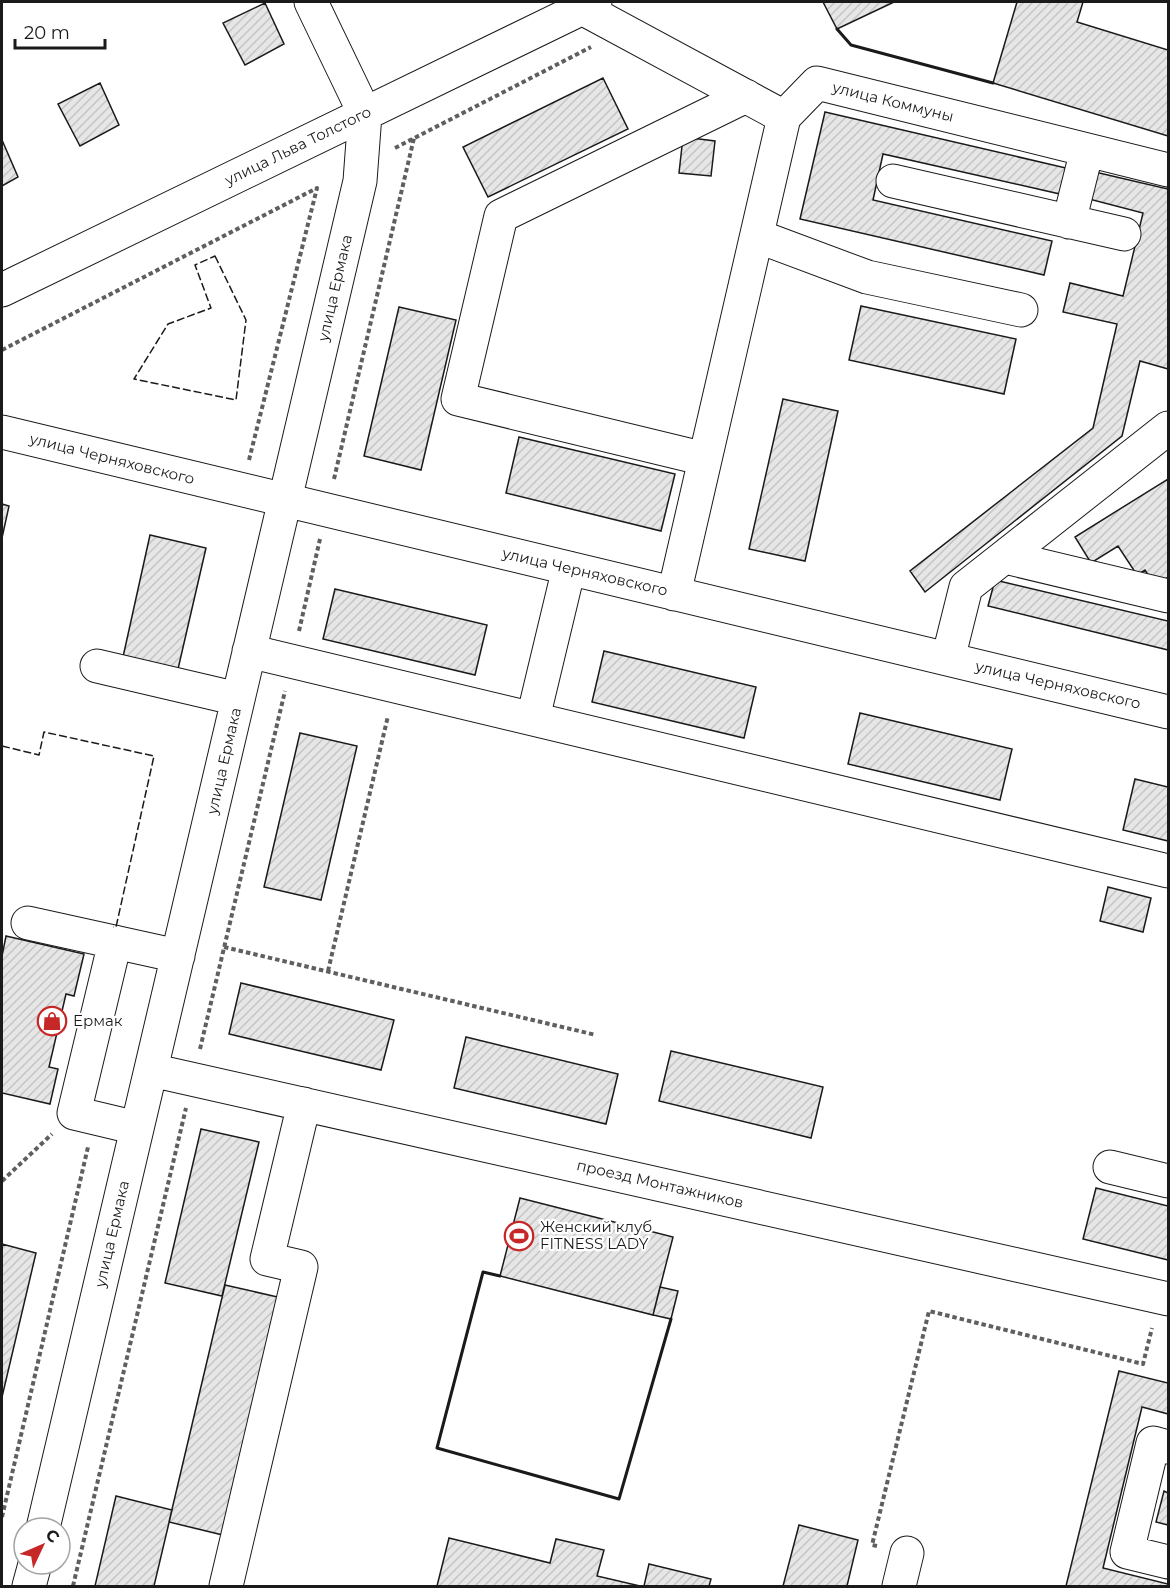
<svg xmlns="http://www.w3.org/2000/svg" width="1170" height="1588" font-family="Montserrat,sans-serif">
	<defs>
		<pattern id="building-hatch" width="6" height="6" patternUnits="userSpaceOnUse" patternTransform="scale(1.5)"><rect width="6" height="6" fill="#e6e6e6"/><path d="M-1 1l2-2M0 6l6-6M5 7l2-2" fill="none" stroke="#c5c5c5"/></pattern>
	</defs>
	<rect width="100%" height="100%" fill="#fff"/>
	<!-- building -->
	<path fill="url(#building-hatch)" stroke="#1a1a1a" stroke-width="1.5" d="M 823,2 L 894,2 L 837,29 Z
		M 1017,2 L 1083,2 L 1077,22 L 1168,50 L 1168,136 L 993,83 Z
		M 265,3 L 284,44 L 245,65 L 223,23 Z
		M 603,78 L 628,129 L 488,197 L 463,147 Z
		M 100,83 L 119,125 L 80,146 L 58,104 Z
		M 825,112 L 1066,168 L 1060,194 L 883,154 L 873,200 L 1052,241 L 1044,275 L 800,219 Z
		M 683,137 L 715,141 L 711,176 L 679,173 Z
		M 2,140 L 18,177 L 2,186 Z
		M 1095,172 L 1168,189 L 1168,369 L 1140,361 L 1122,436 L 925,592 L 910,571 L 1093,428 L 1117,324 L 1063,312 L 1070,283 L 1123,296 L 1143,213 L 1089,199 Z
		M 861,306 L 1016,339 L 1004,394 L 849,360 Z
		M 399,307 L 456,320 L 421,470 L 364,456 Z
		M 783,399 L 838,411 L 805,561 L 749,549 Z
		M 519,437 L 675,474 L 661,531 L 506,493 Z
		M 1168,479 L 1168,577 L 1155,586 L 1145,570 L 1137,575 L 1118,546 L 1091,563 L 1075,537 Z
		M 2,504 L 9,506 L 2,538 Z
		M 150,535 L 206,548 L 178,669 L 123,657 Z
		M 995,580 L 1168,621 L 1168,650 L 988,606 Z
		M 335,589 L 487,625 L 475,675 L 323,639 Z
		M 604,651 L 756,687 L 744,738 L 592,702 Z
		M 860,713 L 1012,749 L 1000,800 L 848,764 Z
		M 300,733 L 357,746 L 321,900 L 264,887 Z
		M 1135,779 L 1168,787 L 1168,841 L 1123,830 Z
		M 1108,887 L 1151,898 L 1143,932 L 1100,921 Z
		M 6,936 L 84,954 L 74,996 L 66,994 L 49,1067 L 58,1069 L 50,1104 L 2,1093 L 2,956 Z
		M 241,983 L 394,1020 L 381,1070 L 229,1034 Z
		M 466,1037 L 618,1074 L 606,1124 L 454,1088 Z
		M 671,1051 L 823,1087 L 811,1138 L 659,1101 Z
		M 201,1129 L 259,1142 L 222,1296 L 165,1283 Z
		M 1096,1188 L 1168,1206 L 1168,1260 L 1083,1239 Z
		M 520,1198 L 673,1237 L 653,1315 L 500,1276 Z
		M 2,1244 L 36,1253 L 2,1397 Z
		M 225,1285 L 282,1298 L 227,1536 L 169,1522 Z
		M 660,1287 L 678,1291 L 671,1319 L 653,1315 Z
		M 1119,1371 L 1168,1383 L 1168,1414 L 1142,1407 L 1103,1568 L 1168,1584 L 1168,1586 L 1066,1586 Z
		M 1164,1491 L 1168,1493 L 1168,1525 L 1156,1522 Z
		M 116,1496 L 172,1510 L 154,1586 L 95,1586 Z
		M 799,1525 L 858,1540 L 847,1586 L 783,1586 Z
		M 449,1538 L 550,1563 L 556,1539 L 604,1550 L 597,1576 L 640,1586 L 437,1586 Z
		M 649,1564 L 711,1579 L 709,1586 L 644,1586 Z"/>
	<g fill="none" stroke-linecap="round" stroke-linejoin="round">
		<!-- minor casing -->
		<g stroke="#1a1a1a" stroke-width="35">
			<path id="minor" d="M 582,8 L 784,117 L 817,83 L 1168,170
				M 893,181 L 1124,234
				M 1069,222 L 1087,150
				M 757,236 L 867,277 L 1021,310
				M 2,290 L 595,2
				M 2,432 L 1168,712
				M 705,459 L 458,399 L 501,216 L 746,96
				M 1005,557 L 1168,596
				M 674,594 L 784,117
				M 249,651 L 1168,871
				M 948,659 L 966,587 L 1168,428
				M 97,666 L 238,699
				M 533,718 L 569,568
				M 28,923 L 178,956
				M 115,942 L 74,1113 L 137,1128
				M 151,1070 L 1168,1299
				M 1110,1167 L 1168,1181
				M 1168,1447 L 1153,1443 L 1127,1552 L 1168,1562
				M 43,1528 L 360,181 L 365,114 L 311,2
				M 29,1586 L 35,1564
				M 226,1586 L 301,1267 L 267,1259 L 304,1104
				M 899,1586 L 907,1553"/>
		</g>
		<!-- path -->
		<path stroke="#5f5f5f" stroke-width="4" stroke-dasharray="4.5 3" stroke-linecap="butt" d="M 395,148 L 591,47
			M 2,350 L 317,188 L 249,460
			M 334,479 L 414,138
			M 299,631 L 320,539
			M 224,947 L 596,1035
			M 328,971 L 388,716
			M 200,1049 L 285,691
			M 2,1181 L 52,1134
			M 2,1517 L 88,1147
			M 877,1546 L 872,1545 L 929,1311 L 1143,1364 L 1152,1328
			M 73,1586 L 186,1108"/>
		<!-- minor -->
		<use href="#minor" stroke="#fff" stroke-width="33"/>
		<!-- fence -->
		<path stroke="#1a1a1a" stroke-width="1.5" stroke-dasharray="8 3" stroke-linecap="butt" d="M 215,256 L 246,320 L 236,400 L 134,379 L 168,324 L 211,308 L 195,265 Z
			M 2,746 L 39,755 L 44,732 L 154,756 L 116,927 L 113,927"/>
		<!-- wall -->
		<path stroke="#1a1a1a" stroke-width="3" d="M 837,29 L 851,45 L 993,83
			M 500,1276 L 483,1272 L 437,1448 L 619,1499 L 671,1319"/>
	</g>
	<!-- icons -->
	<defs>
		<g id="shop-ring" transform="scale(1.5)"><circle r="9.5" fill="#fff" stroke="#c62828" stroke-width="1.5"/><path d="M-5-2.5h2.3a2.7 3.5 0 0 1 5.4 0H5L5.5 6h-11ZM-1.5-2.5h3a1.5 2.3 0 0 0-3 0Z" fill="#c62828"/></g>
		<g id="stadium-ring" transform="scale(1.5)"><circle r="9.5" fill="#fff" stroke="#c62828" stroke-width="1.5"/><path d="M0-5a6.5 5 0 1 0 0 10a6.5 5 0 1 0 0-10ZM-3.5-1.8h7v3.6h-7Z" fill="#c62828"/></g>
	</defs>
	<g fill-rule="evenodd">
		<use href="#shop-ring" x="52" y="1021"/>
		<use href="#stadium-ring" x="519" y="1236"/>
	</g>
	<g text-anchor="middle" stroke-width="4.5" stroke-linejoin="round" paint-order="stroke">
		<!-- street labels -->
		<g font-size="15" fill="#1a1a1a" stroke="#fff">
			<text transform="translate(893 102) rotate(14)" y="5">улица Коммуны</text>
			<text transform="translate(298 146) rotate(-26)" y="5">улица Льва Толстого</text>
			<text transform="translate(335 288) rotate(-77)" y="5">улица Ермака</text>
			<text transform="translate(112 459) rotate(14)" y="5">улица Черняховского</text>
			<text transform="translate(585 572) rotate(13)" y="5">улица Черняховского</text>
			<text transform="translate(1058 685) rotate(13)" y="5">улица Черняховского</text>
			<text transform="translate(224 761) rotate(-77)" y="5">улица Ермака</text>
			<text transform="translate(660 1184) rotate(13)" y="5">проезд Монтажников</text>
			<text transform="translate(112 1234) rotate(-77)" y="5">улица Ермака</text>
		</g>
		<!-- poi labels -->
		<g font-size="15" fill="#1a1a1a" stroke="#fff" text-anchor="start">
			<text x="73" y="1026">Ермак</text>
			<text x="540" y="1232">Женский клуб<tspan x="540" dy="17">FITNESS LADY</tspan></text>
		</g>
	</g>
	<!-- border -->
	<rect width="1170" height="1588" fill="none" stroke="#1a1a1a" stroke-width="6"/>
	<!-- north arrow -->
	<g transform="translate(42 1546) rotate(46)"><circle r="28" fill="#ffffff" stroke="#a3a3a3" stroke-width="1.5"/>
	<path d="M0-4.5L10 22L0 15L-10 22Z" fill="#c62828"/>
	<text y="-9" font-size="16" font-weight="bold" text-anchor="middle" fill="#1a1a1a">С</text>
	</g>
	<!-- scale -->
	<path d="M15 39v9h90v-9" fill="none" stroke="#1a1a1a" stroke-width="3"/>
	<text x="24" y="39" font-size="18" fill="#1a1a1a" stroke="#ffffff" stroke-width="4.5" paint-order="stroke">20 m</text>
</svg>
